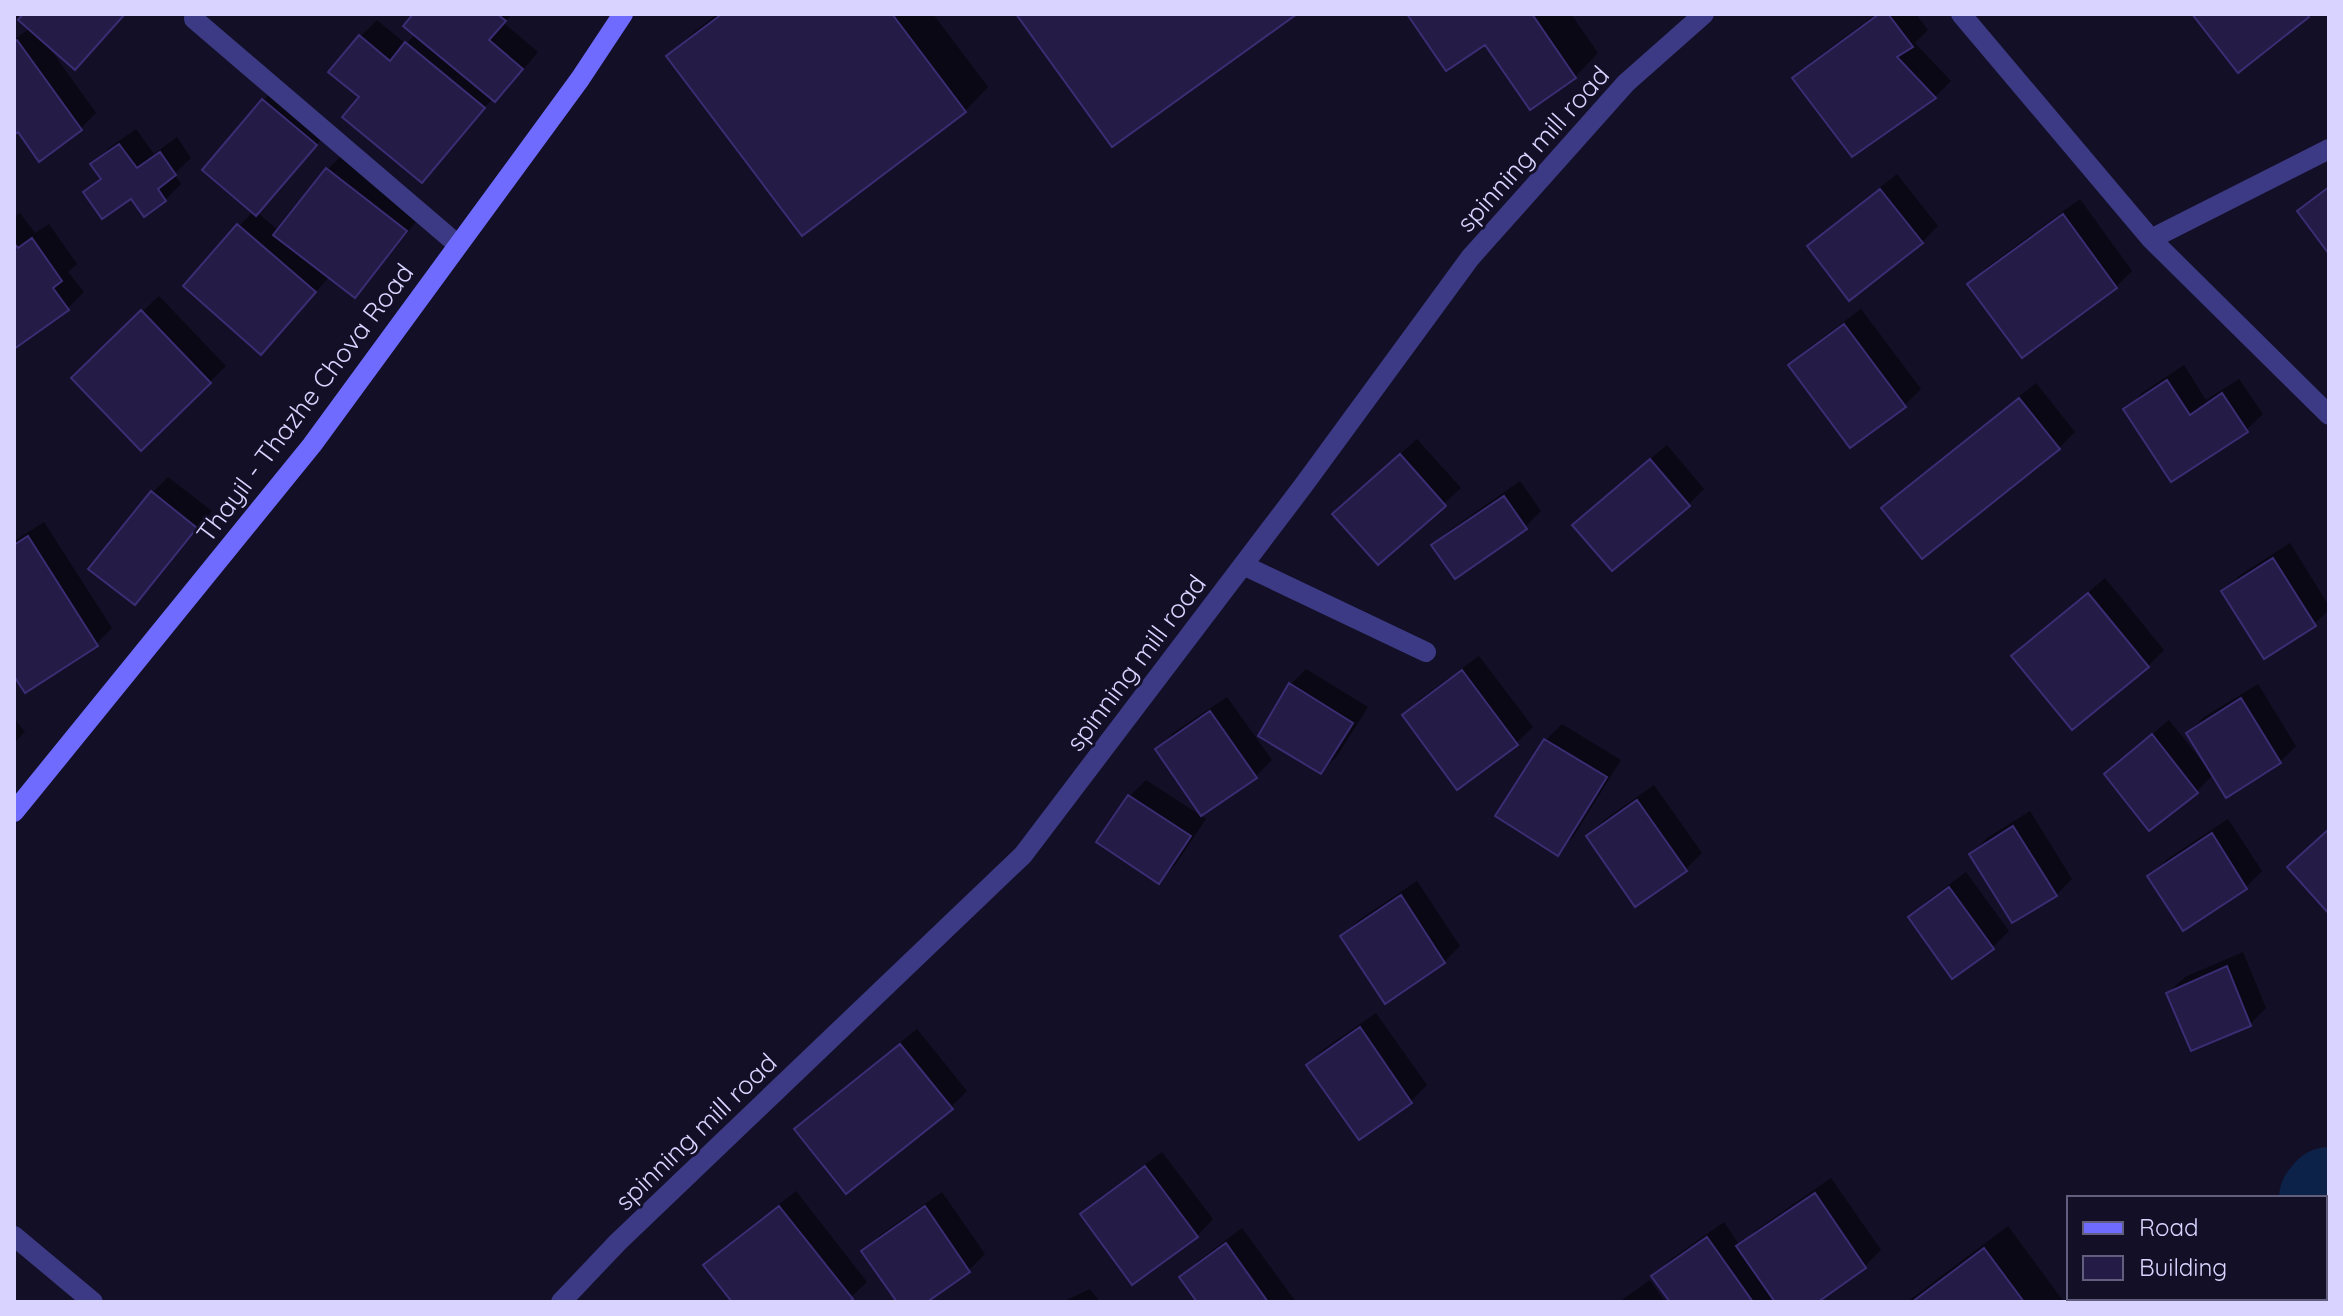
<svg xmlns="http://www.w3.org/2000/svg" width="2343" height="1316" font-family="Quicksand,sans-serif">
	<rect width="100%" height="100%" fill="#130f26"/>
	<!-- shadow -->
	<path fill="#0007" d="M 26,14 L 124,14 L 48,46 L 96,113 L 80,129 L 18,130 L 14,133 L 14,40 L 30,28 Z
		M 415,14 L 512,14 L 504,23 L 538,52 L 511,84 L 495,100 L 493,98 L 422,180 L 362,96 L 361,36 L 377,20 L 406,44 L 416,34 Z
		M 717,14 L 933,14 L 988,87 L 965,111 L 669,56 L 693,33 Z
		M 1410,14 L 1571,14 L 1598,53 L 1575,77 Z
		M 1876,14 L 1916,14 L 1928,30 L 1915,43 L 1951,81 L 1935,97 L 1853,155 L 1795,78 L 1811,62 Z
		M 279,85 L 331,128 L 257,212 L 279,231 L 328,169 L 344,153 L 422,214 L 370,280 L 354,296 L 330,276 L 277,336 L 186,286 L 253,211 L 263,101 Z
		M 136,129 L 154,154 L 177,137 L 191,158 L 174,174 L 181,184 L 165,200 L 86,192 L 102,177 L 93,164 L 109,148 Z
		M 1897,174 L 1938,226 L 1922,242 L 1809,247 L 1825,231 Z
		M 2329,185 L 2329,251 L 2299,211 Z
		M 2080,199 L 2132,271 L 2116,287 L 1970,284 L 1986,268 Z
		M 20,213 L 35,233 L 49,224 L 77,264 L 68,272 L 84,292 L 68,308 L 14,346 L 14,217 Z
		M 159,296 L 226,366 L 141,448 L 90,362 Z
		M 1861,309 L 1921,389 L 1905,405 L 1850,445 L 1791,365 L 1807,349 Z
		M 2184,365 L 2206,400 L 2239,379 L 2263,414 L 2246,430 L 2126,410 L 2142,393 Z
		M 2036,383 L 2075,432 L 2059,448 L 1922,557 L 1884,508 L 1900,492 Z
		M 1417,439 L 1461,488 L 1378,563 L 1351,498 Z
		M 1667,445 L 1704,489 L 1688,505 L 1591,509 Z
		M 168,477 L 212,511 L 151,587 L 135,603 L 152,493 Z
		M 1520,481 L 1541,511 L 1525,527 L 1434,546 L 1450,530 Z
		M 44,522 L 112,628 L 96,644 L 14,673 L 14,541 Z
		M 2290,543 L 2329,606 L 2329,610 L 2314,624 L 2223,591 L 2240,575 Z
		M 2105,578 L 2164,650 L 2148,666 L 2014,656 Z
		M 1479,656 L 1533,727 L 1516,743 L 1404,715 L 1420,699 Z
		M 1306,669 L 1368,707 L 1337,756 L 1321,772 L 1290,685 Z
		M 2258,684 L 2296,746 L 2280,762 L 2214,774 L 2197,791 L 2149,828 L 2106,774 L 2169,720 L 2205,765 L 2207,764 L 2188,733 L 2204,717 Z
		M 1227,697 L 1272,760 L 1256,776 L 1157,749 L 1173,733 Z
		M 14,718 L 25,732 L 14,743 Z
		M 1562,724 L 1621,760 L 1573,837 L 1557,853 L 1497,816 L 1546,740 Z
		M 1146,780 L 1206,819 L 1175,865 L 1159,881 L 1099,841 L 1130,796 Z
		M 1654,785 L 1702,853 L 1686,869 L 1588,836 L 1604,820 Z
		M 2030,811 L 2072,879 L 2056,895 L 1971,854 L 1987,838 Z
		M 2228,819 L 2262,871 L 2246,887 L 2184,928 L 2150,876 L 2166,860 Z
		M 1966,872 L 2009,931 L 1993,947 L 1911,917 L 1927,901 Z
		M 1417,881 L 1460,946 L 1444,962 L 1342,936 L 1359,920 Z
		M 2243,952 L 2266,1008 L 2250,1024 L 2192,1048 L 2168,993 L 2185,977 Z
		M 1376,1013 L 1427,1085 L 1411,1101 L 1359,1138 L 1308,1065 L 1324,1049 Z
		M 917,1029 L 967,1091 L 951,1107 L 797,1129 L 813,1113 Z
		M 1162,1152 L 1213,1219 L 1197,1236 L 1083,1214 L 1099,1198 Z
		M 1831,1178 L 1881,1250 L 1865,1266 L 1814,1302 L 1672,1302 L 1654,1276 L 1670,1260 L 1724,1222 L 1740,1246 L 1755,1231 Z
		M 796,1191 L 867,1282 L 846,1302 L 735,1302 L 706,1265 L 722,1249 Z
		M 942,1192 L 985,1254 L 969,1270 L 924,1302 L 900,1302 L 864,1251 L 880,1235 Z
		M 2008,1226 L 2064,1302 L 1907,1302 Z
		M 1242,1228 L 1296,1302 L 1200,1302 L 1182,1277 L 1198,1261 Z
		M 1650,1280 L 1665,1302 L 1619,1302 Z
		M 1090,1289 L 1100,1302 L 1062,1302 Z"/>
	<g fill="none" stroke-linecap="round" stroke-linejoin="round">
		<!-- river -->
		<path stroke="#0c2248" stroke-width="90" d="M 2324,1198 L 2329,1192
			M 2264,1302 L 2265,1298"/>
	</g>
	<!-- building -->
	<path fill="#241b47" stroke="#3b2d73" stroke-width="2" d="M 23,14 L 125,14 L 75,70 L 18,20 Z
		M 413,14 L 497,14 L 506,21 L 489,40 L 523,69 L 495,102 L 403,26 Z
		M 722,14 L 892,14 L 966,112 L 802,236 L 666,56 Z
		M 1016,14 L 1297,14 L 1112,147 Z
		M 1407,14 L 1532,14 L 1576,78 L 1530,110 L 1485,45 L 1446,71 Z
		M 1879,14 L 1888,14 L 1913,47 L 1897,57 L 1936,98 L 1852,157 L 1792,78 Z
		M 2192,14 L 2307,14 L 2309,17 L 2238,73 Z
		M 359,35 L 390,61 L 405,42 L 485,108 L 422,183 L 342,117 L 359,97 L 328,72 Z
		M 17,40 L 82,130 L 39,162 L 18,132 L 14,135 L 14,42 Z
		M 262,99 L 317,145 L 256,216 L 202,170 Z
		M 119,144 L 137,168 L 160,152 L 176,175 L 158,189 L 166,201 L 144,217 L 131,199 L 102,219 L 83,192 L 101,179 L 90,164 Z
		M 326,168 L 407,231 L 355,298 L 273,235 Z
		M 2329,187 L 2329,254 L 2297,211 Z
		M 1880,189 L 1923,243 L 1849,301 L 1807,246 Z
		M 2063,214 L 2117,288 L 2022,358 L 1967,284 Z
		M 237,224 L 316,292 L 261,355 L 183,286 Z
		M 32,238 L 62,281 L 53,288 L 69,310 L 14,349 L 14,243 L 18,248 Z
		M 141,310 L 211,383 L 141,451 L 71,378 Z
		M 1844,324 L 1906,407 L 1850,448 L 1788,365 Z
		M 2167,380 L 2190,415 L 2222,393 L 2248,432 L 2171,482 L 2123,409 Z
		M 2019,398 L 2060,449 L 1922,559 L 1881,508 Z
		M 1400,454 L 1446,506 L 1378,565 L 1332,514 Z
		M 1650,459 L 1690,506 L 1612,571 L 1572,525 Z
		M 151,491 L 197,528 L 135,605 L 88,569 Z
		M 1504,496 L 1527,529 L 1455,579 L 1431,545 Z
		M 28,536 L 98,646 L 25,693 L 14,676 L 14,545 Z
		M 2273,558 L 2316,626 L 2264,659 L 2221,591 Z
		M 2088,593 L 2149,667 L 2072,730 L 2011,656 Z
		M 1462,670 L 1518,745 L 1457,790 L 1402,715 Z
		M 1289,683 L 1353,723 L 1321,774 L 1258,736 Z
		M 2241,698 L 2281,763 L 2226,798 L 2186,733 Z
		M 1210,711 L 1257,778 L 1201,816 L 1155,749 Z
		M 2152,734 L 2198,793 L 2149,831 L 2104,774 Z
		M 1544,739 L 1607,777 L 1558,856 L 1495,816 Z
		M 1128,795 L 1191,836 L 1159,884 L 1096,842 Z
		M 1637,800 L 1687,871 L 1635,907 L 1586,836 Z
		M 2013,826 L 2057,896 L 2012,923 L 1969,854 Z
		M 2329,829 L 2329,914 L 2287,867 Z
		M 2212,833 L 2247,889 L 2183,931 L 2147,876 Z
		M 1949,887 L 1994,949 L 1952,979 L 1908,917 Z
		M 1401,895 L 1445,963 L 1385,1004 L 1340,936 Z
		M 2227,966 L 2251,1026 L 2191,1051 L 2166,993 Z
		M 1360,1027 L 1412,1103 L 1359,1140 L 1306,1065 Z
		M 900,1044 L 953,1109 L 846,1194 L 794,1129 Z
		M 1145,1166 L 1198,1237 L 1132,1285 L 1080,1214 Z
		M 1815,1193 L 1866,1268 L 1818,1302 L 1775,1302 L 1736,1246 Z
		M 779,1206 L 853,1299 L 849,1302 L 732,1302 L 703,1265 Z
		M 925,1206 L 970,1272 L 927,1302 L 897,1302 L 861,1251 Z
		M 1707,1237 L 1753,1302 L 1670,1302 L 1651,1276 Z
		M 1226,1243 L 1268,1302 L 1197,1302 L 1179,1277 Z
		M 1984,1248 L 2024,1302 L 1912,1302 Z"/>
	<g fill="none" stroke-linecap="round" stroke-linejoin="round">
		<!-- street -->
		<path stroke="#3d3a85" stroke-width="20" d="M 1961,14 L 2151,239 L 2329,415
			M 194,19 L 457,244
			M 2151,239 L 2329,149
			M 1243,565 L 1426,652
			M 14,1236 L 93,1302
			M 561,1302 L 618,1242 L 1023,855 L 1303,486 L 1470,258 L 1626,83 L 1704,14"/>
		<!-- secondary -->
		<path stroke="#6f6bff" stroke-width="20" d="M 14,812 L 312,445 L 580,79 L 623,14"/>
	</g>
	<g text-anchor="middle" stroke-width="6" stroke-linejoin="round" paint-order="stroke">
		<!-- street labels -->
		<g font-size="26" fill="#d9d4ff" stroke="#130f26">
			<text transform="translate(1533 149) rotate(-48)" y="9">spinning mill road</text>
			<text transform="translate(305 403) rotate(-53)" y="9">Thayil - Thazhe Chova Road</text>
			<text transform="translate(1136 663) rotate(-53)" y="9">spinning mill road</text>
			<text transform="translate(696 1132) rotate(-44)" y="9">spinning mill road</text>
		</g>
	</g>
	<!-- border -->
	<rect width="2343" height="1316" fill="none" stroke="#d9d4ff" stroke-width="32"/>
	<!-- legend -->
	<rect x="2067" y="1196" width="260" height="104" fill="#130f26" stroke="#625e7d" stroke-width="2"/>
	<rect x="2083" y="1222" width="40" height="12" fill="#6f6bff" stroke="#625e7d" stroke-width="2"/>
	<text x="2139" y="1236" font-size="24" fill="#d9d4ff">Road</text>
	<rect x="2083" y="1256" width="40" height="24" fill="#241b47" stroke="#625e7d" stroke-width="2"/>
	<text x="2139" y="1276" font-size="24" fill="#d9d4ff">Building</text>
</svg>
